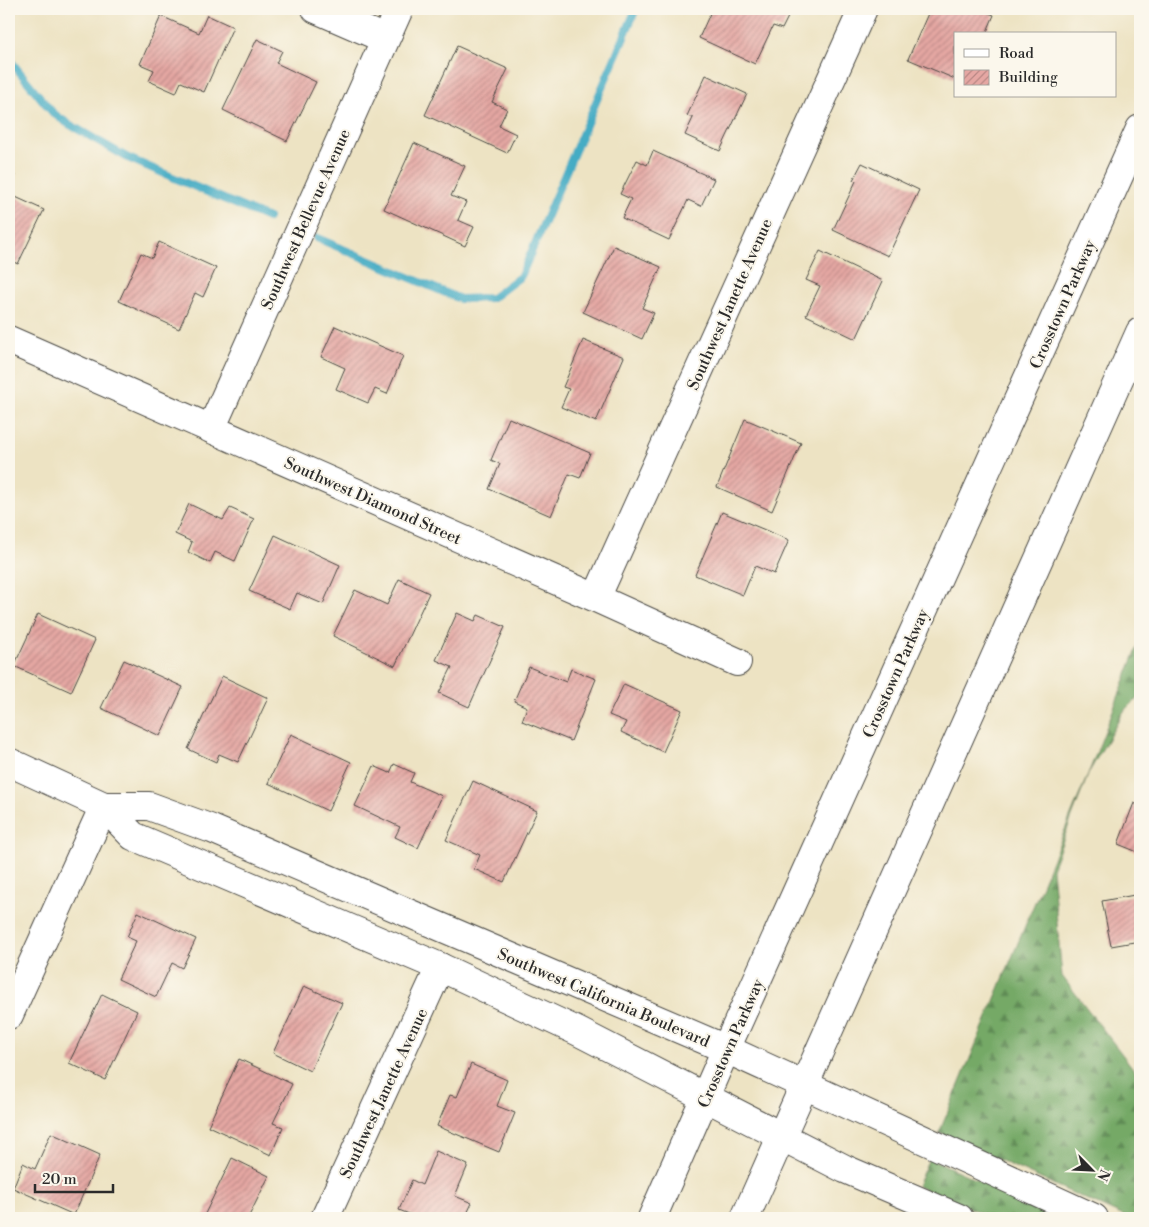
<svg xmlns="http://www.w3.org/2000/svg" width="1149" height="1227" font-family="'Libre Bodoni',serif">
	<defs>
		<pattern id="forest-firs" width="22" height="20" patternUnits="userSpaceOnUse" patternTransform="scale(1.25)"><rect width="22" height="20" fill="#74a966"/><path d="M5 1l3.5 6h-7zM16 11l3.5 6h-7z" fill="#5f8a54"/></pattern>
		<pattern id="building-hatch" width="6" height="6" patternUnits="userSpaceOnUse" patternTransform="scale(1.25)"><rect width="6" height="6" fill="#e5a7a3"/><path d="M-1 1l2-2M0 6l6-6M5 7l2-2" fill="none" stroke="#ba8885"/></pattern>
	</defs>
	<rect width="100%" height="100%" fill="#fbf7ec"/>
	<filter id="ink" filterUnits="userSpaceOnUse"><feTurbulence type="fractalNoise" baseFrequency=".02" numOctaves="2"/><feDisplacementMap in="SourceGraphic" scale="10" xChannelSelector="R" yChannelSelector="G"/><feConvolveMatrix kernelMatrix="1 2 1 2 8 2 1 2 1" color-interpolation-filters="sRGB"/></filter>
	<filter id="wash" filterUnits="userSpaceOnUse"><feTurbulence type="fractalNoise" baseFrequency=".0096" numOctaves="4" result="noise"/><feDisplacementMap in="SourceGraphic" scale="20" xChannelSelector="R" yChannelSelector="G"/><feGaussianBlur stdDeviation="1.12" result="paint"/><feColorMatrix in="noise" values="0 0 0 0 0 0 0 0 0 0 0 0 0 0 0 0 0 1.4 0 .05"/><feComposite in="paint" operator="in"/></filter>
	<g filter="url(#wash)">
		<rect width="100%" height="100%" fill="#ede3c3"/>
		<!-- forest -->
		<path fill="url(#forest-firs)" stroke="#506a48" d="M 1140,641 L 1140,696 L 1124,711 L 1089,772 L 1052,869 L 1062,976 L 1135,1071 L 1140,1074 L 1140,1218 L 1128,1218 L 939,1133 L 1089,772 Z
			M 929,1158 L 1062,1218 L 993,1218 L 917,1186 Z"/>
		<g fill="none" stroke-linecap="round" stroke-linejoin="round">
			<!-- stream -->
			<path stroke="#45acc4" stroke-width="8" d="M 9,59 L 53,113 L 67,123 L 128,158 L 268,218
				M 317,238 L 460,299 L 492,298 L 521,276 L 636,9"/>
		</g>
		<g id="blocks">
			<!-- building -->
			<path fill="url(#building-hatch)" d="M 712,9 L 792,9 L 782,29 L 773,26 L 755,64 L 699,38 Z
				M 930,9 L 978,9 L 994,15 L 986,34 L 955,34 L 955,79 L 908,59 Z
				M 207,15 L 233,27 L 204,92 L 181,82 L 176,93 L 149,81 L 154,70 L 140,64 L 161,16 L 199,33 Z
				M 257,39 L 282,51 L 276,63 L 316,82 L 287,141 L 223,110 Z
				M 457,46 L 508,69 L 492,102 L 507,109 L 499,126 L 516,134 L 507,153 L 425,115 Z
				M 706,75 L 747,94 L 720,151 L 685,135 L 693,118 L 687,116 Z
				M 414,143 L 465,166 L 451,196 L 466,202 L 458,220 L 474,227 L 465,246 L 384,209 Z
				M 653,151 L 714,179 L 701,206 L 688,200 L 669,240 L 622,218 L 631,199 L 620,194 L 637,160 L 647,165 Z
				M 862,163 L 919,190 L 888,256 L 833,230 L 856,181 L 853,180 Z
				M 9,172 L 15,175 L 9,188 Z
				M 9,194 L 44,210 L 18,264 L 9,260 Z
				M 159,242 L 216,268 L 203,297 L 195,293 L 179,329 L 119,301 L 141,253 L 152,258 Z
				M 614,246 L 661,267 L 642,308 L 654,313 L 642,339 L 583,312 Z
				M 820,251 L 883,281 L 856,339 L 806,315 L 820,286 L 806,280 Z
				M 335,326 L 403,356 L 387,394 L 375,389 L 368,403 L 336,389 L 345,368 L 321,357 Z
				M 583,340 L 624,357 L 596,422 L 561,407 L 569,389 L 563,387 Z
				M 509,418 L 590,453 L 580,478 L 569,474 L 551,516 L 489,489 L 500,464 L 491,460 Z
				M 745,419 L 801,443 L 772,511 L 717,487 Z
				M 189,504 L 223,520 L 230,508 L 254,519 L 235,561 L 215,552 L 210,563 L 188,552 L 192,542 L 175,534 Z
				M 722,512 L 789,540 L 774,574 L 755,566 L 743,595 L 695,575 Z
				M 275,535 L 340,565 L 323,604 L 297,593 L 290,609 L 249,591 Z
				M 399,579 L 429,593 L 395,666 L 333,636 L 355,590 L 387,605 Z
				M 457,613 L 475,621 L 478,615 L 505,627 L 469,707 L 439,693 L 452,667 L 436,660 Z
				M 38,614 L 95,640 L 71,692 L 14,666 Z
				M 124,660 L 183,687 L 160,736 L 101,708 Z
				M 529,667 L 566,682 L 571,669 L 596,679 L 571,741 L 522,721 L 527,707 L 514,701 Z
				M 222,676 L 268,698 L 238,762 L 219,754 L 216,762 L 188,749 Z
				M 624,684 L 682,710 L 663,752 L 621,732 L 626,722 L 609,715 Z
				M 291,734 L 351,762 L 328,811 L 268,783 Z
				M 394,764 L 414,773 L 410,782 L 442,796 L 418,848 L 395,837 L 400,827 L 355,806 L 374,766 L 390,773 Z
				M 473,781 L 537,811 L 504,882 L 474,869 L 480,855 L 446,840 Z
				M 1134,803 L 1140,806 L 1140,853 L 1118,844 Z
				M 1140,894 L 1140,941 L 1111,946 L 1102,901 Z
				M 138,912 L 196,939 L 182,968 L 172,963 L 156,997 L 118,979 L 136,941 L 127,937 Z
				M 304,986 L 342,1003 L 310,1071 L 273,1053 Z
				M 102,994 L 137,1011 L 105,1080 L 69,1063 Z
				M 239,1059 L 292,1084 L 273,1123 L 283,1127 L 271,1155 L 208,1126 Z
				M 471,1064 L 507,1080 L 497,1106 L 515,1113 L 499,1152 L 437,1126 L 450,1095 L 457,1097 Z
				M 51,1133 L 100,1155 L 74,1215 L 13,1188 L 23,1163 L 35,1169 Z
				M 436,1151 L 468,1165 L 455,1196 L 472,1203 L 465,1218 L 419,1218 L 399,1210 L 412,1180 L 422,1185 Z
				M 232,1158 L 269,1176 L 248,1218 L 203,1218 Z"/>
		</g>
	</g>
	<g filter="url(#ink)">
		<use href="#blocks" fill-opacity="0" stroke="#484742" stroke-width="1"/>
		<g fill="none" stroke-linecap="round" stroke-linejoin="round">
			<!-- minor casing -->
			<g stroke="#484742" stroke-width="30">
				<path id="minor" d="M 316,9 L 385,39
					M 9,340 L 596,598 L 737,662
					M 211,429 L 399,9
					M 596,598 L 863,9
					M 9,1015 L 104,806
					M 325,1218 L 440,967"/>
			</g>
			<!-- tertiary casing -->
			<g stroke="#484742" stroke-width="30">
				<path id="tertiary" d="M 9,762 L 104,806 L 133,836 L 440,967 L 577,1031 L 845,1169 L 959,1218
					M 104,806 L 149,806 L 212,829 L 726,1049 L 1094,1218"/>
			</g>
			<!-- secondary casing -->
			<g stroke="#484742" stroke-width="30">
				<path id="secondary" d="M 652,1218 L 726,1049 L 1140,129
					M 745,1218 L 1140,332"/>
			</g>
			<!-- minor -->
			<use href="#minor" stroke="#fff" stroke-width="28"/>
			<!-- tertiary -->
			<use href="#tertiary" stroke="#fff" stroke-width="28"/>
			<!-- secondary -->
			<use href="#secondary" stroke="#fff" stroke-width="28"/>
		</g>
	</g>
	<g text-anchor="middle" stroke-width="4" stroke-linejoin="round" paint-order="stroke">
		<!-- street labels -->
		<g font-size="16" fill="#2b2b2b" stroke="#fbf7ec">
			<text transform="translate(305 219) rotate(-66)" y="6">Southwest Bellevue Avenue</text>
			<text transform="translate(729 304) rotate(-66)" y="6">Southwest Janette Avenue</text>
			<text transform="translate(1062 304) rotate(-66)" y="6">Crosstown Parkway</text>
			<text transform="translate(373 500) rotate(24)" y="6">Southwest Diamond Street</text>
			<text transform="translate(895 673) rotate(-66)" y="6">Crosstown Parkway</text>
			<text transform="translate(604 997) rotate(23)" y="6">Southwest California Boulevard</text>
			<text transform="translate(730 1043) rotate(-66)" y="6">Crosstown Parkway</text>
			<text transform="translate(383 1093) rotate(-65)" y="6">Southwest Janette Avenue</text>
		</g>
	</g>
	<!-- margin -->
	<rect width="1149" height="1227" fill="none" stroke="#fbf7ec" stroke-width="30"/>
	<!-- legend -->
	<rect x="954" y="32" width="162" height="65" fill="#fbf7ec" stroke="#a8a59f"/>
	<rect x="964" y="49" width="25" height="8" fill="#ffffff" stroke="#a8a59f"/>
	<text x="999" y="58" font-size="15" fill="#2b2b2b">Road</text>
	<rect x="964" y="70" width="25" height="15" fill="url(#building-hatch)" stroke="#a8a59f"/>
	<text x="999" y="82" font-size="15" fill="#2b2b2b">Building</text>
	<!-- north arrow -->
	<g transform="translate(1092 1170) rotate(114)" stroke="#fbf7ec" stroke-width="4" paint-order="stroke">
	<path d="M0-4L9 19L0 12L-9 19Z" fill="#2b2b2b"/>
	<text y="-8" font-size="14" font-weight="bold" text-anchor="middle" fill="#2b2b2b">N</text>
	</g>
	<!-- scale -->
	<path d="M35 1184v8h78v-8" fill="none" stroke="#2b2b2b" stroke-width="2.5"/>
	<text x="42" y="1184" font-size="15" fill="#2b2b2b" stroke="#fbf7ec" stroke-width="4" paint-order="stroke">20 m</text>
</svg>
